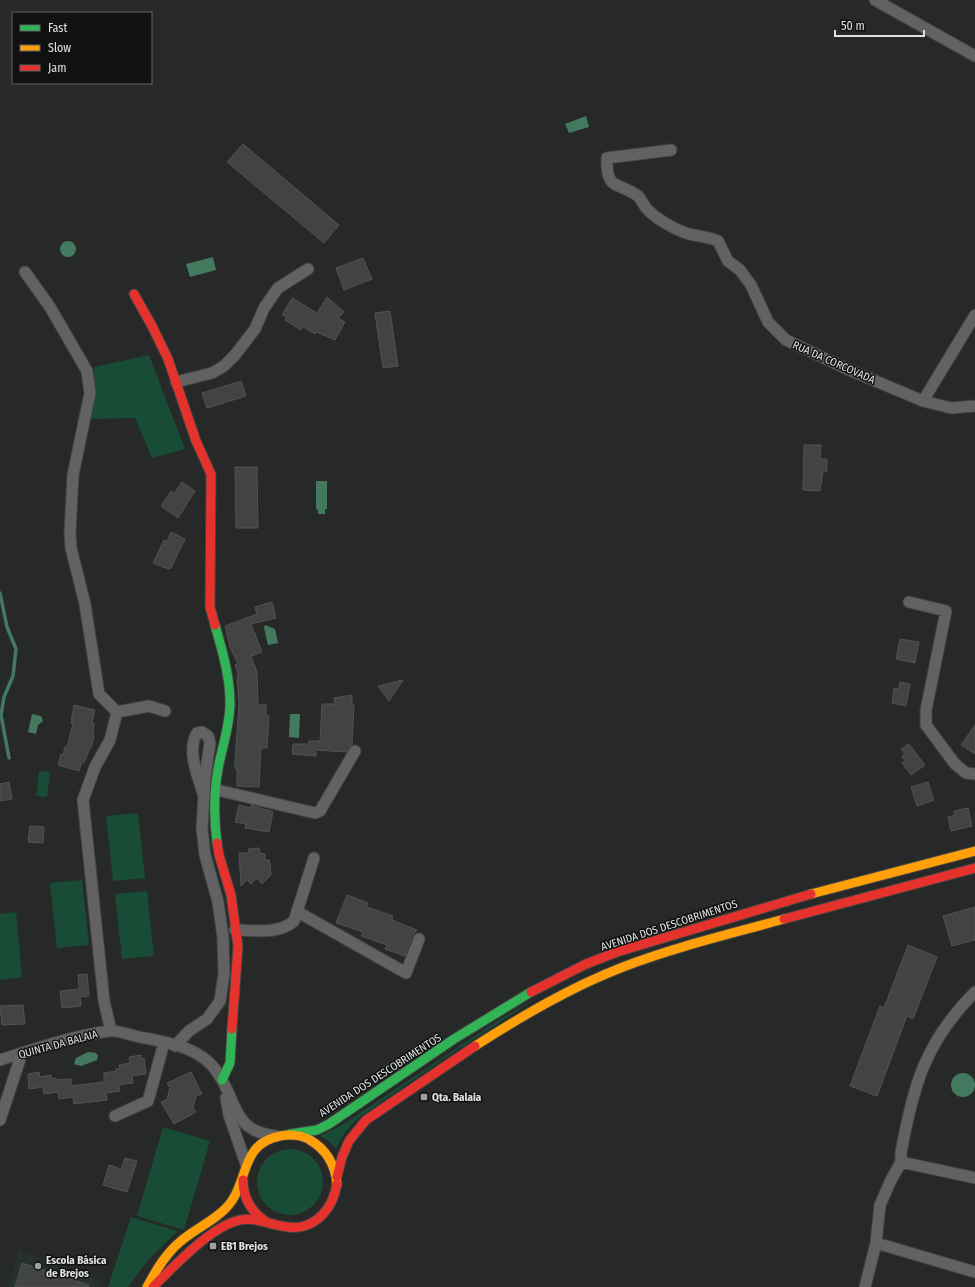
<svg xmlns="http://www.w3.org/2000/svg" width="975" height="1287" font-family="'Fira Sans Condensed',sans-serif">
	<rect width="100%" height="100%" fill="#262927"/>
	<!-- built -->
	<path fill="#27312b" d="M 19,1250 L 104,1282 L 102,1287 L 8,1287 Z"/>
	<!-- green -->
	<path fill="#184c36" d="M 149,355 L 185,449 L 152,458 L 135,418 L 91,419 L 95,391 L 94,367 Z
		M 39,771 L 50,772 L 47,797 L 36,796 Z
		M 138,813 L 145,878 L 113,881 L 106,816 Z
		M 82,880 L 89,945 L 57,948 L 50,883 Z
		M 147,891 L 154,956 L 122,959 L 115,894 Z
		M 16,912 L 22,977 L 0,980 L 0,914 Z
		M 537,998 L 448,1056 L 357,1119 L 345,1132 L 336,1149 L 329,1141 L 320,1136 L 342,1125 L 500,1019 Z
		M 163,1127 L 210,1141 L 184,1230 L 137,1216 Z
		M257 1182a33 33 0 1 1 66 0a33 33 0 1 1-66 0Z
		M 131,1217 L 178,1231 L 149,1259 L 128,1287 L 108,1287 Z"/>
	<!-- water -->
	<path fill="#437a5f" d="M 586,116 L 589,127 L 569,133 L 565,124 Z
		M60 249a8 8 0 1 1 16 0a8 8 0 1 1-16 0Z
		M 213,257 L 216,270 L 190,277 L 186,264 Z
		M 316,481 L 327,481 L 327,509 L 325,509 L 325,514 L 318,514 L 318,510 L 316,509 Z
		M 265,625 L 275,629 L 278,643 L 268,645 L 264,628 Z
		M 32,714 L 41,716 L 43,721 L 38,725 L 36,734 L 28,732 Z
		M 290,714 L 300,714 L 299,738 L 289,737 Z
		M 88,1052 L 96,1053 L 98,1056 L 97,1060 L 81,1066 L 74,1064 L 76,1058 Z
		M951 1085a12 12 0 1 1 24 0a12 12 0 1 1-24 0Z"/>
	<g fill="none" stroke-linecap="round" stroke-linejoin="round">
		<!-- stream -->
		<path stroke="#437a5f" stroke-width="3.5" d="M 0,593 L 7,627 L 16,649 L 13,676 L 4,697 L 1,715 L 9,758"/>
	</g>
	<!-- building -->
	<path fill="#424442" stroke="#525252" d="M 243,144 L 339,225 L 324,243 L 227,162 Z
		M 363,258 L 372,279 L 344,290 L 336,268 Z
		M 327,297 L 344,312 L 338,318 L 345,322 L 335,340 L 316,332 L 315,334 L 303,327 L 301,330 L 285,320 L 287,317 L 282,315 L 292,298 L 317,313 Z
		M 390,311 L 398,366 L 383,368 L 375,313 Z
		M 241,381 L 246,396 L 207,408 L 202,393 Z
		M 804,445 L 821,445 L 820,459 L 827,459 L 827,471 L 823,471 L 820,491 L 803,490 Z
		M 235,467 L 257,467 L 258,528 L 236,528 Z
		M 182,482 L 195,491 L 178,518 L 161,506 L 171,491 L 174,494 Z
		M 171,532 L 185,539 L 171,568 L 168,569 L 153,563 L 164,540 L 167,541 Z
		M 272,602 L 276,618 L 251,624 L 262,652 L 251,656 L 257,672 L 258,705 L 266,705 L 266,715 L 269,716 L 267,748 L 261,748 L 259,787 L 237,786 L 237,769 L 235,768 L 235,760 L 239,704 L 237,676 L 239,676 L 235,665 L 238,664 L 230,647 L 225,626 L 257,614 L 255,607 Z
		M 900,639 L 919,642 L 915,663 L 896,659 Z
		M 403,680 L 389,701 L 378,686 Z
		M 900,682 L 910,684 L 906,706 L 892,703 L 894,688 L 899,689 Z
		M 352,695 L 352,705 L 354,705 L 352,745 L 347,752 L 316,750 L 316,756 L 292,754 L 293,744 L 309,744 L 309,741 L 320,741 L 322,704 L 335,704 L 334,698 Z
		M 74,705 L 95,710 L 92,723 L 94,723 L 93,736 L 94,736 L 91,748 L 90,748 L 84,763 L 82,762 L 79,771 L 58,765 L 61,754 L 63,755 L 65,747 L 67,747 L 73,724 L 71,723 Z
		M 975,725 L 975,754 L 961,745 Z
		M 909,744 L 925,765 L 911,775 L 902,763 L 905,761 L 902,756 L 905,754 L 901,749 Z
		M 9,782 L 12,799 L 0,801 L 0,784 Z
		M 928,782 L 934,800 L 917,806 L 911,787 Z
		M 239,805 L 251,808 L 251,805 L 273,812 L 269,832 L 245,828 L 246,824 L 235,822 Z
		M 968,808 L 972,826 L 951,831 L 948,817 L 955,815 L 954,811 Z
		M 30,826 L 44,827 L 43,843 L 28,842 Z
		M 259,848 L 260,853 L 265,854 L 265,860 L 269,860 L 270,863 L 271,875 L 262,884 L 257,878 L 251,884 L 247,880 L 241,886 L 239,853 L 249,853 L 248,849 Z
		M 347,895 L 368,903 L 367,907 L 393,916 L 392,920 L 417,930 L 412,936 L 405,956 L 385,949 L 387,945 L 361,936 L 363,932 L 336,923 Z
		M 975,907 L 975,940 L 952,946 L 943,916 Z
		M 908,945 L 937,957 L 913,1019 L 907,1016 L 877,1096 L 850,1086 L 880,1006 L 884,1008 Z
		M 87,974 L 89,996 L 80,997 L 81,1006 L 62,1008 L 60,991 L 79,989 L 78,975 Z
		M 23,1005 L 25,1024 L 2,1025 L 0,1006 Z
		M 141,1055 L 141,1059 L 144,1058 L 146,1074 L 132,1076 L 133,1083 L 119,1085 L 120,1091 L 106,1093 L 107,1100 L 74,1104 L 73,1097 L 59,1099 L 58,1092 L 44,1094 L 43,1087 L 29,1089 L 28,1074 L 39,1072 L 40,1077 L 51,1075 L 51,1079 L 56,1078 L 56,1080 L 71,1079 L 71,1086 L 104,1082 L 104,1073 L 117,1071 L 116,1069 L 120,1069 L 119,1065 L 130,1063 L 129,1057 Z
		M 191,1072 L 202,1094 L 196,1096 L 193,1107 L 196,1112 L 174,1124 L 161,1102 L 167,1099 L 170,1088 L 167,1083 Z
		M 125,1158 L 137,1161 L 127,1192 L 103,1185 L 109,1165 L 121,1169 Z
		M 22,1263 L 89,1285 L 88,1287 L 15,1287 Z"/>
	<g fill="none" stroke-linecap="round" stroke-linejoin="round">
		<!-- street casing -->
		<g stroke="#414442" stroke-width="13">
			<path id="street" d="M 875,0 L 975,56
				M 671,150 L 607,158 C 606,191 617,181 638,196 C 642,200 644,207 649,211 C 657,219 674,229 686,233 C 697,237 708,236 718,241 L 728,261 L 740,270 L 751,285 L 768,322 L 786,340 L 847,369 L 923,401 L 951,408 L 975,406
				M 25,272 L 50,307 L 87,371 L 90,393 L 73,475 L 70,533 L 71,548 L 85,604 L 99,694 L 117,712 L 110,740 L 95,767 L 83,800 L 104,1001 L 111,1031
				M 176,382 L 212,373 L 224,366 L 235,355 L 255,329 L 264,308 L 278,288 L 308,269
				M 923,401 L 975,315
				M 909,602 L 946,611 L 926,710 L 926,725 L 955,764 L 966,773 L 975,774
				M 117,712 L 149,706 L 165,711
				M 217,790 L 315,813 L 320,811 L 355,751
				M 298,912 L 406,973 L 419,939
				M 235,930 C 255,930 278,935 294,921 L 314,858
				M 175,1046 L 189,1031 L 207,1019 L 220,1001 L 224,974 L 223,937 L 218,902 L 205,855 L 202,828 L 205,777 L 210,743 L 208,736 L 202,732 L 197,733 C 186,751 199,779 204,797
				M 0,1060 C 35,1049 72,1036 109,1031 C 117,1030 127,1034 135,1036 C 162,1042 197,1045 215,1069 C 238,1099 230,1131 276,1136
				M 226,1098 L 229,1115 L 246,1164
				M 115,1116 L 148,1101 L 164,1043
				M 0,1120 L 22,1053
				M 901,1162 L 975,1178
				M 876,1243 L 975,1272
				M 865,1287 L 876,1243 L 880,1205 L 890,1182 L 901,1162 L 901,1153 C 913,1086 925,1042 975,992"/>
		</g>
		<!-- fast casing -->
		<g stroke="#414442" stroke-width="11">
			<path id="fast" d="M 215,625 C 222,650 230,676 230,703 C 230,726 222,747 218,769 C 214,792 214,820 217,843
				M 222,1080 L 230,1063 L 232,1029
				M 290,1134 L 317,1130 L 329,1124 L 454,1039 L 531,992"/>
		</g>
		<!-- slow casing -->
		<g stroke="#414442" stroke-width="11">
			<path id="slow" d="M 811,894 L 975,851
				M 475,1046 C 522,1016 571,987 623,967 C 675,947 730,934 784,919
				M 147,1287 C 156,1270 166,1253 181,1241 C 195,1229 212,1222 225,1209 C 250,1185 238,1144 280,1136 C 289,1134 302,1135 310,1140 C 327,1150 335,1164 337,1184"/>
		</g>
		<!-- jam casing -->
		<g stroke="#414442" stroke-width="11">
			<path id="jam" d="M 134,294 L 152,326 L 168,359 L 196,441 L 211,474 L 210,607 L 215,625
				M 217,843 L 219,855 L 231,895 L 238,946 L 232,1029
				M 784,919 L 975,868
				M 531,992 L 586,964 L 617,952 L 811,894
				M 337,1177 L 342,1157 L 349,1141 L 366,1120 L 475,1046
				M 243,1180 C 243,1199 252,1213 268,1223
				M 153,1287 C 173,1267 209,1229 236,1221 C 264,1212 290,1242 319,1218 C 330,1208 334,1198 337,1184"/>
		</g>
		<!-- street -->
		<use href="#street" stroke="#616261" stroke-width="11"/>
		<!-- fast -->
		<use href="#fast" stroke="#30b455" stroke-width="9"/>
		<!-- slow -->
		<use href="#slow" stroke="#ff9f0a" stroke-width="9"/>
		<!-- jam -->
		<use href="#jam" stroke="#e5322d" stroke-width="9"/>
	</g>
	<!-- markers -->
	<g fill="#9ea19f" stroke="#101211" stroke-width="1.5">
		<rect x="420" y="1093" width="8" height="8" rx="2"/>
		<rect x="209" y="1242" width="8" height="8" rx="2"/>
		<circle cx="38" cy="1266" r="4"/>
	</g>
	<g text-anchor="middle" stroke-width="3" stroke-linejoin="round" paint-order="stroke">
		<!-- street labels -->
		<g font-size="11" fill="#dfe2e0" stroke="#101211">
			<text transform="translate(834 362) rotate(24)" y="4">RUA DA CORCOVADA</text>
			<text transform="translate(669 925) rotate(-18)" y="4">AVENIDA DOS DESCOBRIMENTOS</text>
			<text transform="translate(58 1044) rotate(-15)" y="4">QUINTA DA BALAIA</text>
			<text transform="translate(380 1075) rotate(-33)" y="4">AVENIDA DOS DESCOBRIMENTOS</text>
		</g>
		<!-- poi labels -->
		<g font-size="11" font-weight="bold" fill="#dfe2e0" stroke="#101211" text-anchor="start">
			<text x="432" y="1101">Qta. Balaia</text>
			<text x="221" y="1250">EB1 Brejos</text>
			<text x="46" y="1264">Escola Básica<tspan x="46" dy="13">de Brejos</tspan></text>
		</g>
	</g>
	<!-- legend -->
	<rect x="12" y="12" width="140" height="72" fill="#101211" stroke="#636564"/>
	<rect x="20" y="25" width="20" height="6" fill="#30b455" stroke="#636564"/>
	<text x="48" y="32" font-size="12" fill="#dfe2e0">Fast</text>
	<rect x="20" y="45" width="20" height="6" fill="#ff9f0a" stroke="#636564"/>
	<text x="48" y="52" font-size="12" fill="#dfe2e0">Slow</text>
	<rect x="20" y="65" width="20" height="6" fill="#e5322d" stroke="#636564"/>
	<text x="48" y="72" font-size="12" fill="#dfe2e0">Jam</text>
	<!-- scale -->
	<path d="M835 30v6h89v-6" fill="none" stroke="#dfe2e0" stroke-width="2"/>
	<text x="841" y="30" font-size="12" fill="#dfe2e0" stroke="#101211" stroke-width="3" paint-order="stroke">50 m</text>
</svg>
